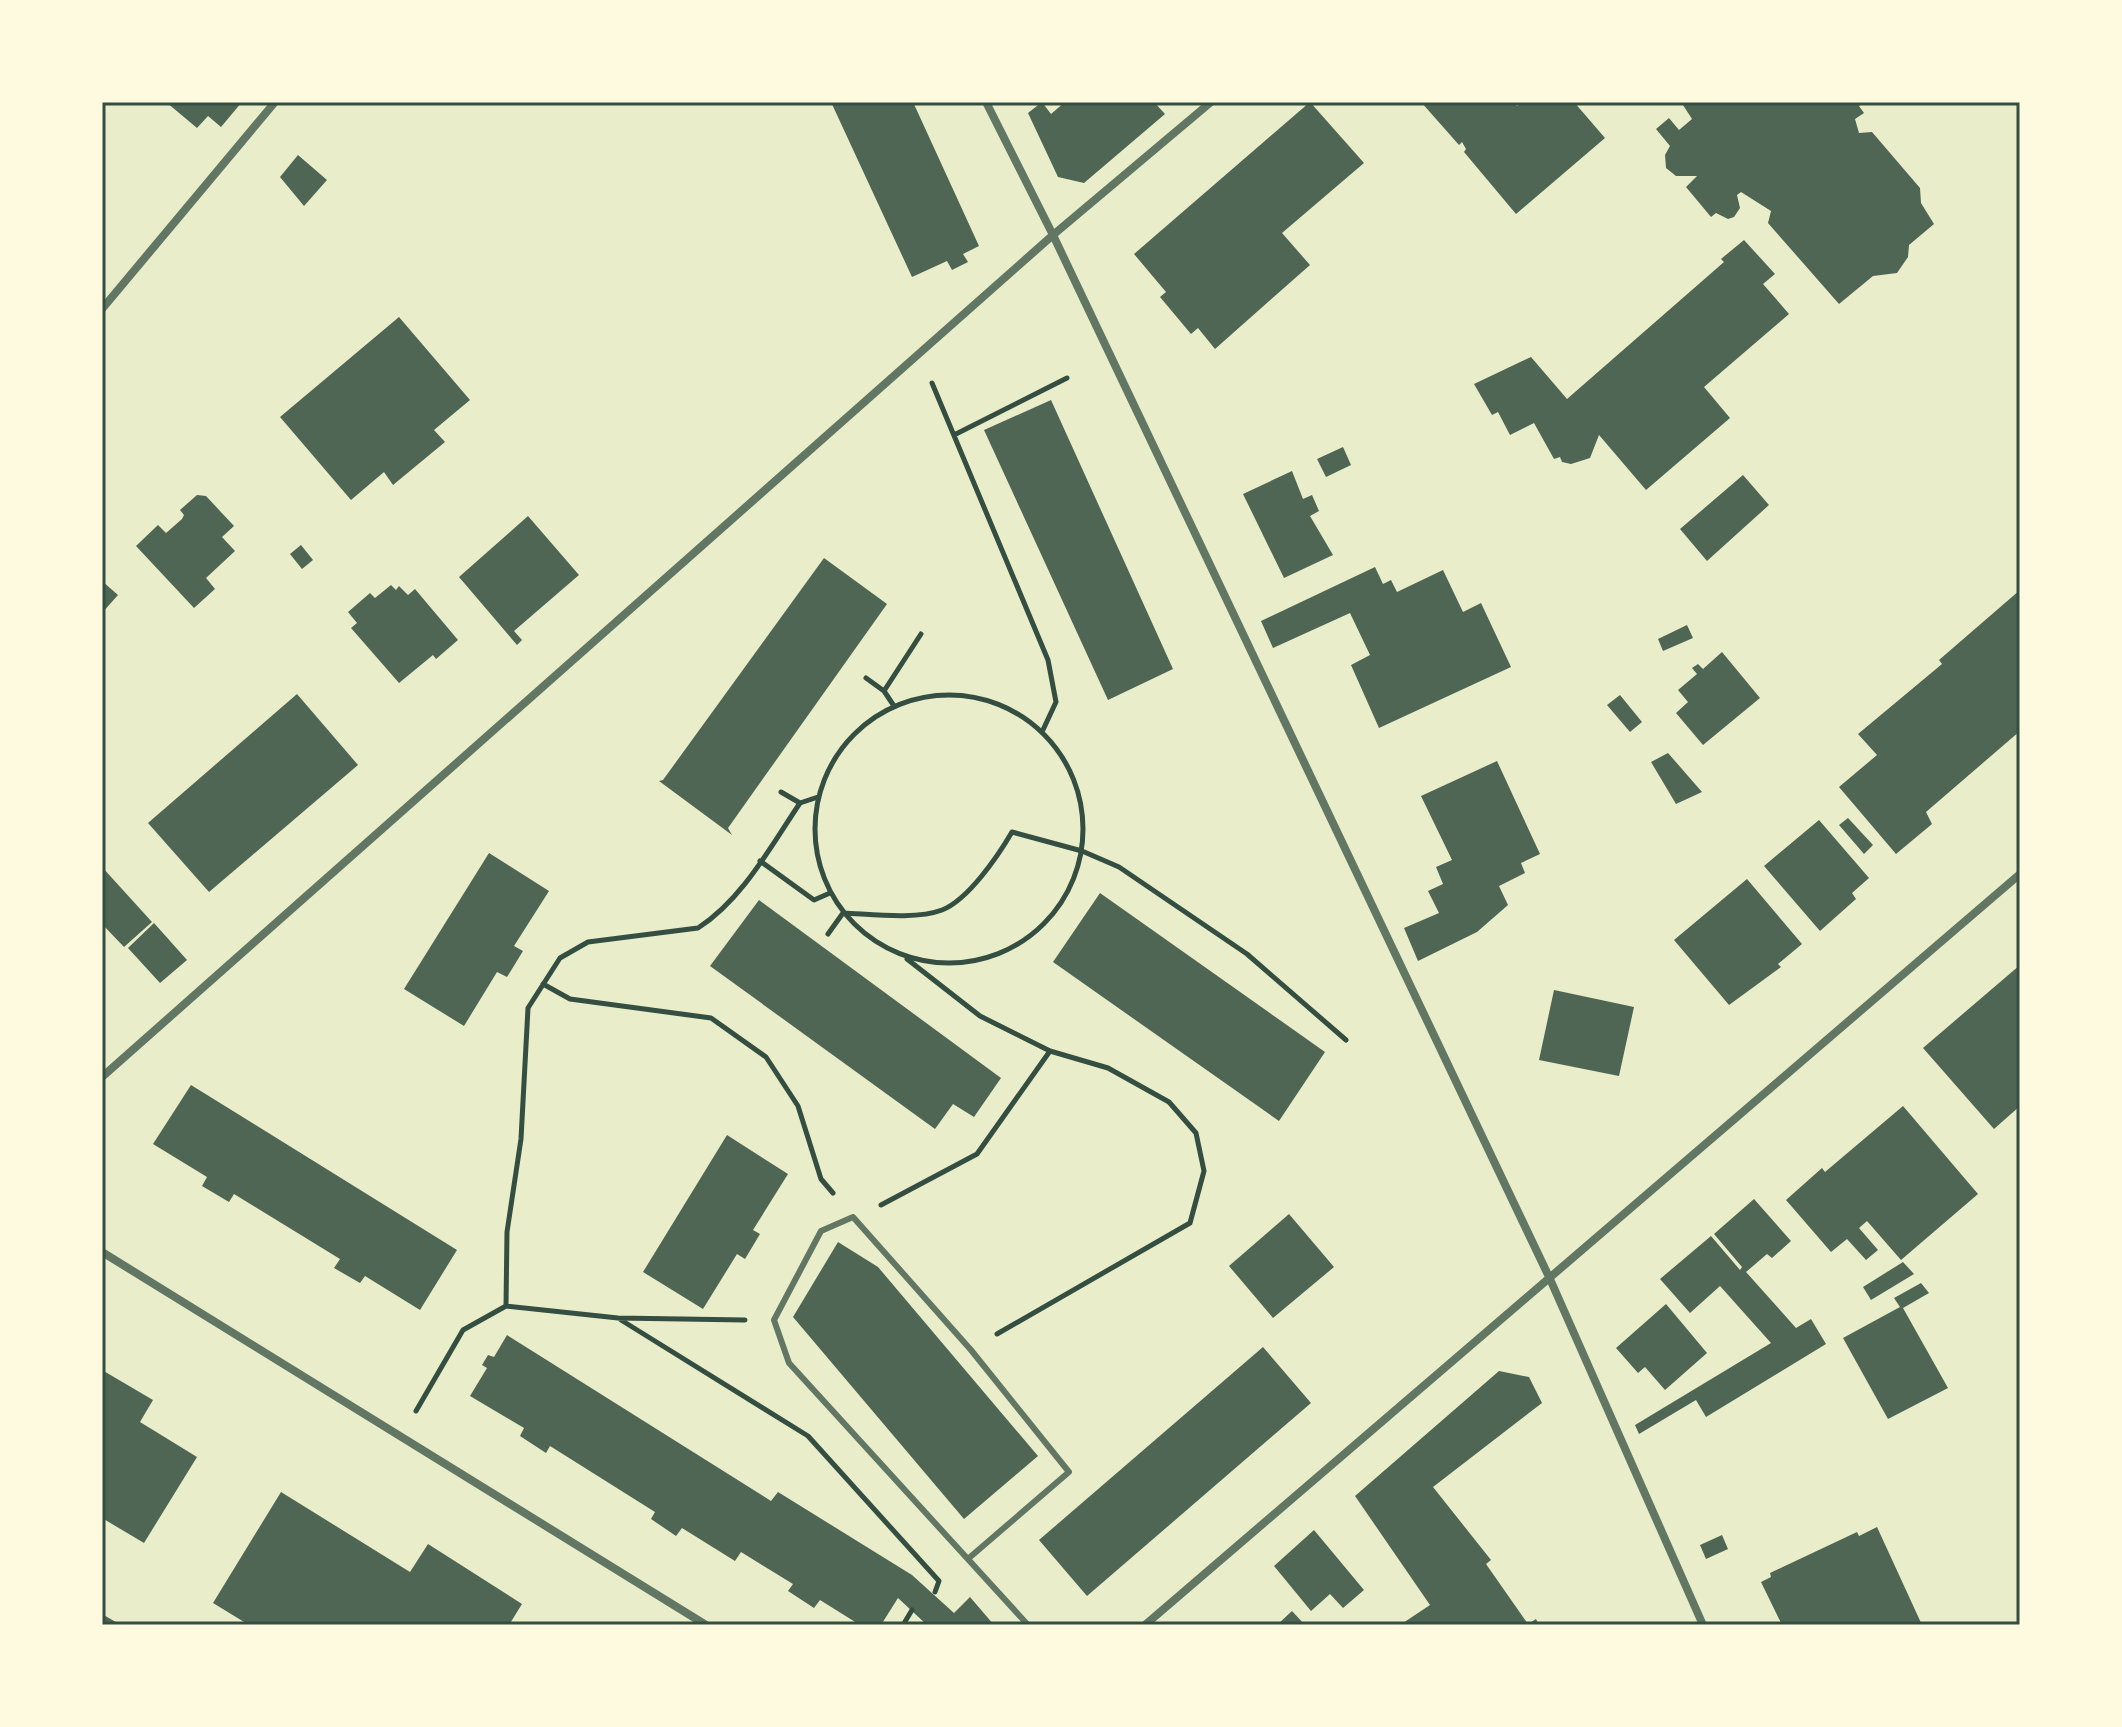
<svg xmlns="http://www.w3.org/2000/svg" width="2122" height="1727" font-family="Mulish,sans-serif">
	<rect width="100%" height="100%" fill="#e9edc9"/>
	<!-- building -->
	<path fill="#4f6655" d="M 166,102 L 242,102 L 221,127 L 208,116 L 197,128 Z
		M 831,102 L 913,102 L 979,246 L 963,254 L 968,262 L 952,270 L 947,261 L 912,277 Z
		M 1042,102 L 1051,114 L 1065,102 L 1154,102 L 1165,114 L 1084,183 L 1058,177 L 1028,113 Z
		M 1310,102 L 1364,163 L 1282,233 L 1310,265 L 1215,349 L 1198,328 L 1191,334 L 1160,297 L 1166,292 L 1134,254 Z
		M 1421,102 L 1514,102 L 1517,106 L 1522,102 L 1574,102 L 1605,138 L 1516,214 L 1464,152 L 1466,149 L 1462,142 L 1459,145 Z
		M 1681,102 L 1864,102 L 1859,106 L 1864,113 L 1855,119 L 1859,133 L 1872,132 L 1920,188 L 1921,203 L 1934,224 L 1909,245 L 1908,257 L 1897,273 L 1873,276 L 1839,304 L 1768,223 L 1771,211 L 1741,192 L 1737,195 L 1740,208 L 1734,217 L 1728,219 L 1716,213 L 1711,217 L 1686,187 L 1697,176 L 1676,176 L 1666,168 L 1665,155 L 1670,146 L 1656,129 L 1669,118 L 1679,130 L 1692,119 Z
		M 298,155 L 327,180 L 304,206 L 280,177 Z
		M 1744,240 L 1775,274 L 1763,284 L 1789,314 L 1704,387 L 1730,418 L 1646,490 L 1599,435 L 1590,458 L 1571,464 L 1562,462 L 1560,457 L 1554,459 L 1534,423 L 1510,435 L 1498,412 L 1492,415 L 1474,384 L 1531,357 L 1567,399 L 1724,262 L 1721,259 Z
		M 399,317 L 470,400 L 434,430 L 445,442 L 393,485 L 384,472 L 351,500 L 280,417 Z
		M 1051,400 L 1173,669 L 1108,700 L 984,430 Z
		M 1343,447 L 1351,465 L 1326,477 L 1317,459 Z
		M 1292,471 L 1303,499 L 1312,495 L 1319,511 L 1310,516 L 1333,555 L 1284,578 L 1243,494 Z
		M 1743,475 L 1769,505 L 1707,561 L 1680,529 Z
		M 197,495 L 206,496 L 234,526 L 222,537 L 235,551 L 206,578 L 215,589 L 194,608 L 136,546 L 158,525 L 166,533 L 182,519 L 184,515 L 180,510 Z
		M 528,516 L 579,575 L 514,631 L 522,640 L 517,645 L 459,577 Z
		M 301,545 L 313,560 L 302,569 L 290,554 Z
		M 824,558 L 887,604 L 728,828 L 732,835 L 659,781 L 663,780 Z
		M 1375,567 L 1383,584 L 1391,580 L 1397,592 L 1443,570 L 1463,612 L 1481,603 L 1511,667 L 1379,728 L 1351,665 L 1370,655 L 1350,613 L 1273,648 L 1261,621 Z
		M 102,581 L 118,595 L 102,613 Z
		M 391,585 L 396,590 L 399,586 L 408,595 L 415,589 L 458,640 L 436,659 L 433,655 L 399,683 L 351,628 L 357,623 L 348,612 L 370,593 L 375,598 Z
		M 2020,590 L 2020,731 L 1926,812 L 1932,824 L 1896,854 L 1839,787 L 1877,755 L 1858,734 L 1942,664 L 1939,660 Z
		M 1687,625 L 1693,638 L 1663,651 L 1658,639 Z
		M 1722,652 L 1760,698 L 1703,745 L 1676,713 L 1688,702 L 1678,690 L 1697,674 L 1692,668 L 1698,664 L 1703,669 Z
		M 297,694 L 358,765 L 209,892 L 148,823 Z
		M 1620,695 L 1642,722 L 1630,732 L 1607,705 Z
		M 1668,753 L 1702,792 L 1676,804 L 1651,762 Z
		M 1497,761 L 1540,854 L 1521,863 L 1525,873 L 1499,886 L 1508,905 L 1477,932 L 1418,961 L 1404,928 L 1439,913 L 1428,891 L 1443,884 L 1436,867 L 1452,860 L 1421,796 Z
		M 1848,818 L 1873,845 L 1864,854 L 1839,825 Z
		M 1819,820 L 1869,878 L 1852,893 L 1856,899 L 1820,931 L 1764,866 Z
		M 489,853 L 549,891 L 514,946 L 523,951 L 507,977 L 497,972 L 464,1026 L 404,989 Z
		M 102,867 L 152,922 L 124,947 L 102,924 Z
		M 1747,879 L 1802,944 L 1778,964 L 1781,967 L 1729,1005 L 1674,940 Z
		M 1100,893 L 1325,1052 L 1279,1121 L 1053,962 Z
		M 759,900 L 1001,1078 L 974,1117 L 953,1104 L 935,1129 L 710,966 Z
		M 154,923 L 187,960 L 160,983 L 128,948 Z
		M 2020,965 L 2020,1106 L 1994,1129 L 1923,1048 Z
		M 1554,990 L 1634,1007 L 1619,1076 L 1539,1060 Z
		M 191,1085 L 457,1250 L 420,1310 L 365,1276 L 360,1283 L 334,1268 L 340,1259 L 234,1194 L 229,1202 L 202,1186 L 207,1177 L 153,1144 Z
		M 1903,1106 L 1978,1194 L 1901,1260 L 1867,1221 L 1859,1228 L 1878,1250 L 1866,1260 L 1847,1239 L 1831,1252 L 1786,1200 L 1822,1168 L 1825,1172 Z
		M 727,1135 L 788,1174 L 753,1230 L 760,1234 L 745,1259 L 737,1254 L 703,1309 L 643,1272 Z
		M 1754,1199 L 1791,1241 L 1772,1258 L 1767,1254 L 1746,1272 L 1796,1328 L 1811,1319 L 1826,1344 L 1706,1417 L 1696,1400 L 1639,1434 L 1635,1425 L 1771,1343 L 1720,1286 L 1690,1313 L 1660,1279 L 1711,1236 L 1740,1270 L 1742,1267 L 1714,1234 Z
		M 1289,1214 L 1334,1267 L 1273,1318 L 1229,1266 Z
		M 838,1242 L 878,1267 L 1038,1456 L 964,1519 L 793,1317 Z
		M 1903,1262 L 1914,1274 L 1871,1300 L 1863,1287 Z
		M 1921,1283 L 1929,1293 L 1903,1308 L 1948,1388 L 1888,1419 L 1843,1338 L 1900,1307 L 1894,1298 Z
		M 1666,1304 L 1707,1353 L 1665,1390 L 1645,1367 L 1638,1373 L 1616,1348 Z
		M 507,1335 L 771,1501 L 778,1492 L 912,1575 L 954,1613 L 970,1597 L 994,1625 L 927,1625 L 898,1598 L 881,1625 L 860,1625 L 820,1600 L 814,1608 L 788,1591 L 793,1584 L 741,1552 L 735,1561 L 682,1528 L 676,1536 L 651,1519 L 655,1512 L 550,1446 L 546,1453 L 520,1436 L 524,1428 L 470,1396 L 487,1368 L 482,1365 L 488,1355 L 494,1357 Z
		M 1263,1347 L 1311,1403 L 1087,1596 L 1039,1540 Z
		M 102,1370 L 153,1400 L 140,1422 L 197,1457 L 144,1543 L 102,1518 Z
		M 1499,1371 L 1529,1377 L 1542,1403 L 1433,1487 L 1491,1560 L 1486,1564 L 1528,1624 L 1536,1619 L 1539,1625 L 1400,1625 L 1430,1605 L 1355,1496 Z
		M 281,1492 L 410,1572 L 428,1544 L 522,1604 L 509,1625 L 249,1625 L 213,1603 Z
		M 1877,1527 L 1922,1625 L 1782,1625 L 1761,1582 L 1771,1577 L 1770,1573 L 1857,1532 L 1859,1536 Z
		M 1314,1530 L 1364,1590 L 1343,1608 L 1330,1594 L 1311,1611 L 1274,1566 Z
		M 1722,1535 L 1728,1549 L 1706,1559 L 1700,1545 Z
		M 1292,1611 L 1305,1625 L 1277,1625 Z
		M 102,1614 L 121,1625 L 102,1625 Z"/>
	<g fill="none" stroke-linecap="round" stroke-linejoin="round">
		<!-- path -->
		<path stroke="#344e41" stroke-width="5" d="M 932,383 L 1048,660 L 1056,702 L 1042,732
			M 954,435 L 1067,378
			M 866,678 L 884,691 L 894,706
			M 884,691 L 921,634
			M815 829a134 134 0 1 1 268 0a134 134 0 1 1-268 0Z
			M 781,792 L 800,803
			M 760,861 L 814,900 L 830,893
			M 828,934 L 843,913 C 870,914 916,920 942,910 C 968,900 998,856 1012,832 L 1082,851 L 1119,867 L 1247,954 L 1346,1040
			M 907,959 L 980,1016 L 1050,1051 L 1108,1068 L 1169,1102 L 1196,1133 L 1204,1171 L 1190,1223 L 997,1334
			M 543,984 L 570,999 L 711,1018 L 766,1057 L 798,1106 L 821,1179 L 833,1193
			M 881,1205 L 977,1154 L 1050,1051
			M 506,1306 L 507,1232 L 521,1139 L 528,1008 L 560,958 L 588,942 L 698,928 C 742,900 771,846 800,803 L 818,797
			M 621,1320 L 808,1436 L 939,1581 L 935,1592
			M 416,1411 L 463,1330 L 506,1306 L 618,1318 L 745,1320
			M 903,1625 L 912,1610"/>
		<!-- service -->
		<path stroke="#617663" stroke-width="6" d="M 969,1558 L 1069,1472 L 971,1350 L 853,1217 L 821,1231 L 774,1320 L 789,1363 L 1028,1625"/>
		<!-- minor -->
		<path stroke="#617663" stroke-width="8" d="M 986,102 L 1053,235 L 1550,1279 L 1703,1625
			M 102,309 L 275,102
			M 102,1077 L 1053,235 L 1211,102
			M 102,1252 L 706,1625
			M 1145,1625 L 2020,874"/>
	</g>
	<!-- border -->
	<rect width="2122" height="1727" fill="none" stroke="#fefae0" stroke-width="208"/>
	<rect x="104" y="104" width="1914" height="1519" fill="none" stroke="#344e41" stroke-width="3"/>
</svg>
